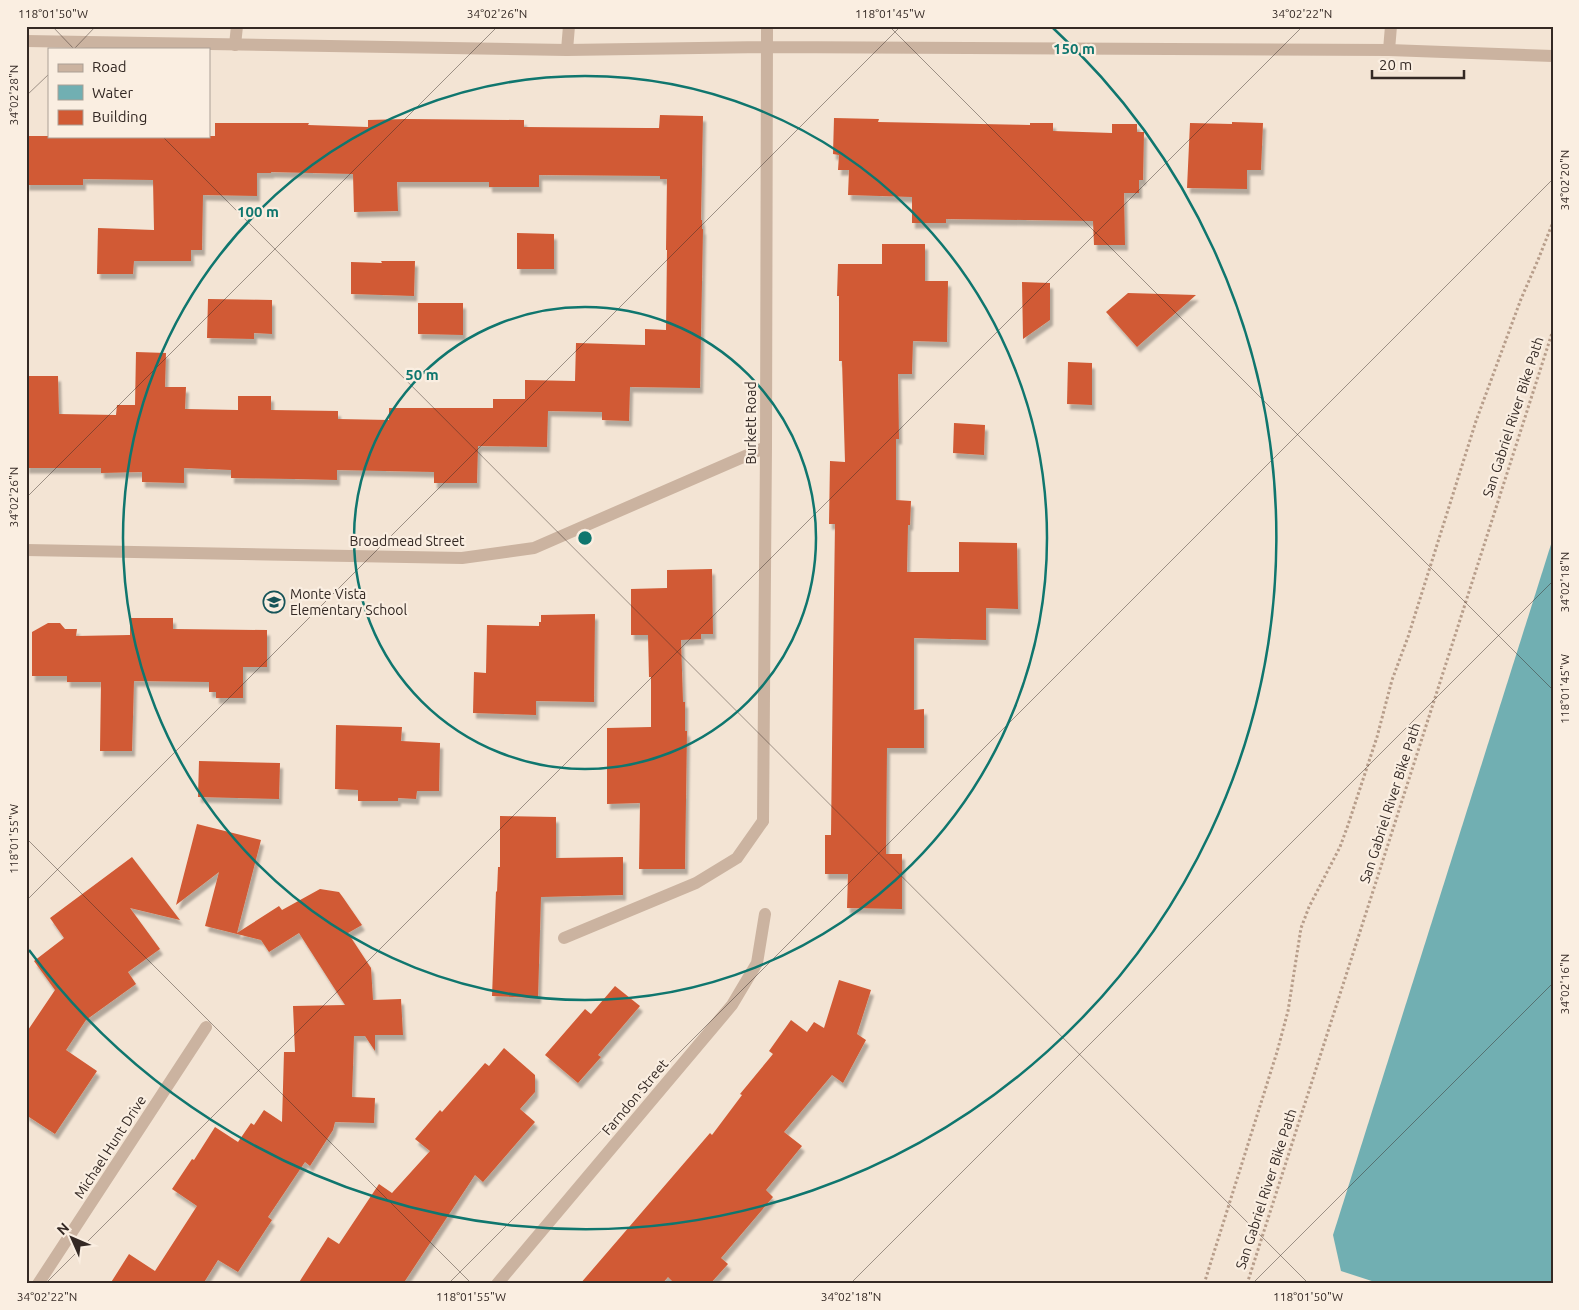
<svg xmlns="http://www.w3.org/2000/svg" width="1579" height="1310" font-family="Ubuntu,sans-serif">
	<defs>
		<filter id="shadow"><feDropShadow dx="3" dy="5.5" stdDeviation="1" flood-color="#0004"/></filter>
	</defs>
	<rect width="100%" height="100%" fill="#f3e4d4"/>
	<!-- water -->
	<path fill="#71afb2" d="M 1553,538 L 1553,1284 L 1381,1284 L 1341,1271 L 1333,1235 Z"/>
	<!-- building -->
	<path fill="#d15a34" filter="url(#shadow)" d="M 660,115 L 703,116 L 701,220 L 702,220 L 702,229 L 703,229 L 700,388 L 630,387 L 629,421 L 602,420 L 602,412 L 548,411 L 547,447 L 478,446 L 477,483 L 434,483 L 434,472 L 337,470 L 337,480 L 294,479 L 231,478 L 231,470 L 184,468 L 184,483 L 142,482 L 142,472 L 101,473 L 101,468 L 26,468 L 26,376 L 58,376 L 59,414 L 116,415 L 117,405 L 135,405 L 136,352 L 166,353 L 165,387 L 186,387 L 185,409 L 238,410 L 238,396 L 271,396 L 271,410 L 338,411 L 338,419 L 389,420 L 389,408 L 493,408 L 493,399 L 525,399 L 525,380 L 575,381 L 576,343 L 645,345 L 645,329 L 666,330 L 667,250 L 666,250 L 667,179 L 660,179 L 660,176 L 539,175 L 539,187 L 489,187 L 489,182 L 397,182 L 398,211 L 354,212 L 353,174 L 271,172 L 271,173 L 257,173 L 257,196 L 203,195 L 202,250 L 191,250 L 191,261 L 134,261 L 133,274 L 97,274 L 98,228 L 154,230 L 153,180 L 83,179 L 83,185 L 26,185 L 26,136 L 215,136 L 215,123 L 309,123 L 308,125 L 368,127 L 368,120 L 406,119 L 524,120 L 524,127 L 646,128 L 659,128 Z
		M 834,118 L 879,119 L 878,122 L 1030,125 L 1030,123 L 1053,123 L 1053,131 L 1112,133 L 1112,124 L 1137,124 L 1137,132 L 1144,132 L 1143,180 L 1139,180 L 1139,193 L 1124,193 L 1125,245 L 1094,245 L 1093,221 L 946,219 L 946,223 L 912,223 L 912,197 L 848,195 L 849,170 L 838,170 L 839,155 L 833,154 Z
		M 1232,122 L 1263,123 L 1261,170 L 1247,170 L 1247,189 L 1187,188 L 1190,123 L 1232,124 Z
		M 517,233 L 554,234 L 554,269 L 517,269 Z
		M 882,244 L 925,244 L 925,281 L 948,281 L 947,342 L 913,341 L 912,374 L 898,374 L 899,439 L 896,439 L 896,500 L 911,501 L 910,525 L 908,525 L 907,572 L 959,572 L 959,542 L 1017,543 L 1018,609 L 986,608 L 986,640 L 914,638 L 914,710 L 924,709 L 924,748 L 887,748 L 886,854 L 902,854 L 902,909 L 847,908 L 848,874 L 825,874 L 825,835 L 831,835 L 833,664 L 835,524 L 829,524 L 830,461 L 845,462 L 842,361 L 839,361 L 839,296 L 837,296 L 838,264 L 882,264 Z
		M 381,261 L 415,261 L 414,296 L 351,294 L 351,262 L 382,263 Z
		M 1022,282 L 1050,283 L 1050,320 L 1023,339 Z
		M 1128,293 L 1196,295 L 1137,347 L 1106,312 Z
		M 208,299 L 272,300 L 272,334 L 254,333 L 254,339 L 207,338 Z
		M 418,303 L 463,303 L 463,335 L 418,334 Z
		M 1068,362 L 1092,363 L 1092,405 L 1067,404 Z
		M 954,423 L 985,425 L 984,455 L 953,453 Z
		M 712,569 L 713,634 L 701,634 L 701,639 L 681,640 L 683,702 L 685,702 L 685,731 L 687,731 L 685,869 L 639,869 L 640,803 L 607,804 L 607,728 L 651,727 L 651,677 L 649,677 L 648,635 L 631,635 L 631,589 L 667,588 L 667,570 Z
		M 595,614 L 594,702 L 536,701 L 536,715 L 473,713 L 474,672 L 486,673 L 487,625 L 539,626 L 539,622 L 541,622 L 541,615 Z
		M 130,618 L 173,618 L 173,629 L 267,630 L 267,667 L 243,667 L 243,698 L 216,698 L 216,692 L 209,692 L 209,682 L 134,681 L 132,751 L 100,751 L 101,682 L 67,682 L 67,676 L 32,676 L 32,632 L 48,623 L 60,623 L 65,629 L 77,629 L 76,636 L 130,635 Z
		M 336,725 L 402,727 L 401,741 L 440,743 L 439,791 L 417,791 L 416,799 L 398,798 L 398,801 L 358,801 L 358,790 L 335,789 Z
		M 199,761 L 280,763 L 279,799 L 198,797 Z
		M 500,816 L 556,817 L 556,858 L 623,857 L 623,895 L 541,897 L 538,998 L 492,996 L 496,891 L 497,892 L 498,867 L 500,867 Z
		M 197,824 L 261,840 L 237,933 L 279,906 L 282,910 L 320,889 L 339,892 L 342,896 L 362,925 L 348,933 L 371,968 L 373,1000 L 401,999 L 403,1035 L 375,1035 L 375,1051 L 365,1036 L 354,1036 L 352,1097 L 375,1098 L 374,1123 L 335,1122 L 333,1130 L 310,1166 L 305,1162 L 268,1217 L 272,1220 L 238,1272 L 218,1260 L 203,1284 L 110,1284 L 129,1254 L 155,1271 L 197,1206 L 172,1189 L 192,1159 L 194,1160 L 215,1127 L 238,1142 L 251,1123 L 254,1125 L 264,1110 L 282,1122 L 284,1052 L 295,1052 L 293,1006 L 345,1005 L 299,933 L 269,952 L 261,940 L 205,926 L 219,872 L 176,905 Z
		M 132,857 L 180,920 L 130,908 L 160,949 L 128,972 L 136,984 L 86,1020 L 66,1050 L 97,1071 L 55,1134 L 26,1115 L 26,1033 L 55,990 L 34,961 L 64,938 L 50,918 Z
		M 839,980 L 871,990 L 857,1034 L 866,1040 L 843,1083 L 832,1075 L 784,1132 L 802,1146 L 766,1190 L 773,1197 L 721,1258 L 728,1264 L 710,1284 L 675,1284 L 668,1277 L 662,1284 L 580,1284 L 710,1133 L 712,1135 L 742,1095 L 740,1094 L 773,1054 L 769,1051 L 791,1020 L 807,1032 L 814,1022 L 824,1028 Z
		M 615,986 L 640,1006 L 598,1055 L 601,1057 L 578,1083 L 545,1055 L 585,1009 L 591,1014 Z
		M 504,1048 L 535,1075 L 535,1092 L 520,1109 L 535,1122 L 483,1182 L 475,1175 L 403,1284 L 298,1284 L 328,1237 L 339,1244 L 379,1184 L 392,1193 L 430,1151 L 415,1139 L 440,1110 L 442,1112 L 485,1063 L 489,1066 Z"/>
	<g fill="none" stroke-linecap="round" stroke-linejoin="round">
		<!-- path -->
		<path stroke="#b79d8a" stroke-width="3" stroke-dasharray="2.5 2.5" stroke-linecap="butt" d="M 1204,1284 L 1277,1052 L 1288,1011 L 1301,928 L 1309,907 L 1340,847 L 1348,825 L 1377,737 L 1392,680 L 1408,637 L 1476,421 L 1521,299 L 1538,260 L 1553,222
			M 1247,1284 L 1553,330"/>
		<!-- lane -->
		<path stroke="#cbb3a0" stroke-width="12" d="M 235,45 L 237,26
			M 567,50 L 569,26
			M 564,938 L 696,883 L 737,858 L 763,821"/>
		<!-- street -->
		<path stroke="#cbb3a0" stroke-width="12" d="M 26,41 L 567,50 L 766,47 L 1389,50 L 1553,56
			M 1389,50 L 1391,26
			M 26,550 L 462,558 L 534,548 L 766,447
			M 763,821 L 766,447 L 767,26
			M 38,1284 L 206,1027
			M 497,1284 L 732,1005 L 757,963 L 765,914"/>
	</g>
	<!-- ticks -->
	<path fill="none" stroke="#342924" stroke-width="1" stroke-opacity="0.45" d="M 52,26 L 74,49M 889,26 L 1553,690M 74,49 L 96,26M 26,96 L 49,74M 162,136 L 1309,1284M 26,498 L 498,26M 26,838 L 472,1284M 26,901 L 901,26M 45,1284 L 1303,26M 448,1284 L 1553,179M 850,1284 L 1553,581M 1252,1284 L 1553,983"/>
	<!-- distance rings -->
	<g fill="none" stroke="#0f766e" stroke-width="2.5">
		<circle cx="585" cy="538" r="231"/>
		<circle cx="585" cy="538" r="462"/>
		<path d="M1053 28A692 692 0 1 1 29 950"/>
	</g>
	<!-- icons -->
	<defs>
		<g id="school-ring" transform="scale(1.125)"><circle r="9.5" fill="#faeee1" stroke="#165459" stroke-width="1.5"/><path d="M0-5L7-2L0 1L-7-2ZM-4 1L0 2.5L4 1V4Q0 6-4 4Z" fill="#165459"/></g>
	</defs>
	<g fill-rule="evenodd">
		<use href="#school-ring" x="274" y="602"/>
	</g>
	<g text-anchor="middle" stroke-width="4.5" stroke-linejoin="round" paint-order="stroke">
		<!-- street labels -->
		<g font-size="14" fill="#342924" stroke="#faeee1">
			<text transform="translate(1513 417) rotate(-72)" y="5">San Gabriel River Bike Path</text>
			<text transform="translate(751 423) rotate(-90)" y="5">Burkett Road</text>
			<text x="407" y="546">Broadmead Street</text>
			<text transform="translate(1390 803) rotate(-72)" y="5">San Gabriel River Bike Path</text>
			<text transform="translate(635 1097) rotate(-50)" y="5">Farndon Street</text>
			<text transform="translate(110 1147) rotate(-57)" y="5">Michael Hunt Drive</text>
			<text transform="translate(1266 1189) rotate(-72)" y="5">San Gabriel River Bike Path</text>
		</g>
		<!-- poi labels -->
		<g font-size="14" fill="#342924" stroke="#faeee1" text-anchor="start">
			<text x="290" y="599">Monte Vista<tspan x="290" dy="16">Elementary School</tspan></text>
		</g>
	</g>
	<circle cx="585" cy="538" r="8" fill="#0f766e" stroke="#faeee1" stroke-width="2.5"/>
	<g font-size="15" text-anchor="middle" font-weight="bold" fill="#0f766e" stroke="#faeee1" stroke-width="4.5" stroke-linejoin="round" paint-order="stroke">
		<text x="1074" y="54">150 m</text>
		<text x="258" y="217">100 m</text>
		<text x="422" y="380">50 m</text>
	</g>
	<!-- border -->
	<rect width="1579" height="1310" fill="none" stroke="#faeee1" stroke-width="55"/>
	<!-- legend -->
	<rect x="48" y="48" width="162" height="90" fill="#faeee1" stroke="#ab9f95"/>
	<rect x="58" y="64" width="25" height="8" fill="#cbb3a0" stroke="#ab9f95"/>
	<text x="92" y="72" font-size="15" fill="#342924">Road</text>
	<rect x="58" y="85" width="25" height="15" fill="#71afb2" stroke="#ab9f95"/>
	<text x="92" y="98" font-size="15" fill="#342924">Water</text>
	<rect x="58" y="110" width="25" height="15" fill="#d15a34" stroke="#ab9f95"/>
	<text x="92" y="122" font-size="15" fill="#342924">Building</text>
	<!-- north arrow -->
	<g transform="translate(72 1238) rotate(315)" stroke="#faeee1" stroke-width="4" paint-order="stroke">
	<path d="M0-4L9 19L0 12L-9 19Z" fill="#342924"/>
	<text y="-8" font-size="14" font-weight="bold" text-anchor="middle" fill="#342924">N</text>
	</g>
	<!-- scale -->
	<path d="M1372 70v8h92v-8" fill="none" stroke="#342924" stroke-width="2.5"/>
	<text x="1379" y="70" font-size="15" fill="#342924" stroke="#faeee1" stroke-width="4" paint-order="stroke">20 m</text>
	<rect x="28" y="28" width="1524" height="1254" fill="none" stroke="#342924" stroke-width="2"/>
	<g font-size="12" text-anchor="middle" fill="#342924">
		<text x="53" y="18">118°01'50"W</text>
		<text x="497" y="18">34°02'26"N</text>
		<text x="890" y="18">118°01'45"W</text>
		<text x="1302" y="18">34°02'22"N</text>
		<text transform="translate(14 95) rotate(-90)" y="4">34°02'28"N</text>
		<text transform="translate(1565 180) rotate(-90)" y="4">34°02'20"N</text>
		<text transform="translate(14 497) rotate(-90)" y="4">34°02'26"N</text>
		<text transform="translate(1565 582) rotate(-90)" y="4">34°02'18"N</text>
		<text transform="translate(1565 689) rotate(-90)" y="4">118°01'45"W</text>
		<text transform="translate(14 839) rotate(-90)" y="4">118°01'55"W</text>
		<text transform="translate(1565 984) rotate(-90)" y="4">34°02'16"N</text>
		<text x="47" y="1301">34°02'22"N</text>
		<text x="471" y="1301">118°01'55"W</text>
		<text x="851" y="1301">34°02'18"N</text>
		<text x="1308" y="1301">118°01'50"W</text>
	</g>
</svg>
